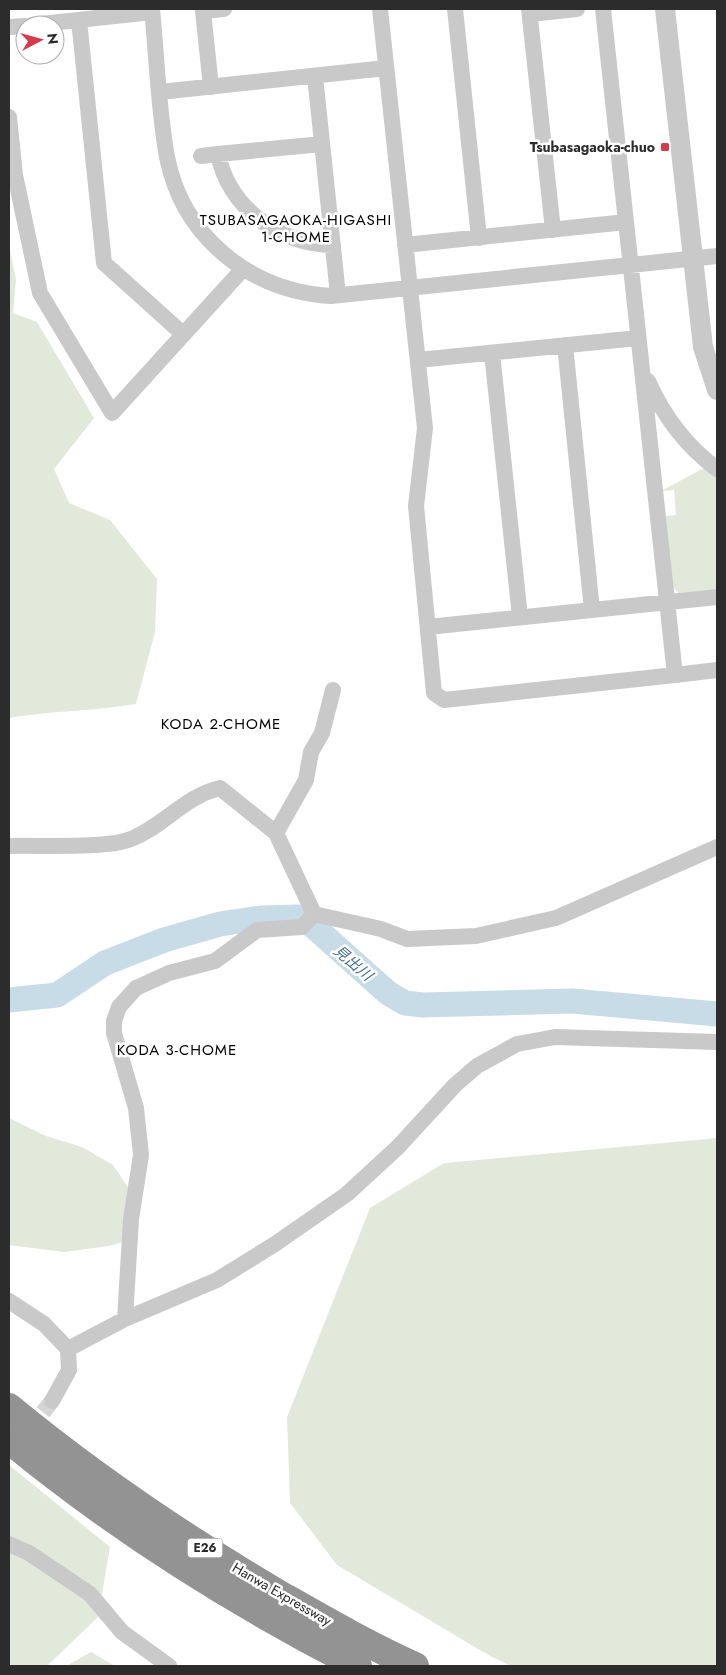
<svg xmlns="http://www.w3.org/2000/svg" width="726" height="1675" font-family="Jost,'Noto Sans JP',sans-serif">
	<rect width="100%" height="100%" fill="#fff"/>
	<!-- green -->
	<path fill="#e3e9da" d="M 9,246 L 16,279 L 13,313 L 37,322 L 94,418 L 54,469 L 69,503 L 110,520 L 157,579 L 155,632 L 136,704 C 94,711 51,711 9,718 Z
		M 704,468 L 717,478 L 717,589 L 679,593 L 672,587 L 664,516 L 676,515 L 674,490 L 661,491 Z
		M 9,1118 L 46,1136 L 82,1147 L 113,1165 L 131,1192 L 126,1241 L 109,1246 L 64,1252 L 9,1245 Z
		M 717,1138 L 717,1666 L 511,1666 L 490,1656 L 337,1565 L 290,1503 L 287,1417 L 370,1208 L 444,1163 Z
		M 9,1465 L 110,1547 L 98,1617 L 47,1666 L 9,1666 Z
		M 91,1652 L 115,1666 L 66,1666 Z"/>
	<g fill="none" stroke-linecap="round" stroke-linejoin="round">
		<!-- river -->
		<path stroke="#c8dce8" stroke-width="25" d="M 9,1000 L 57,995 L 105,963 L 164,940 L 220,924 L 261,918 L 299,917 L 313,926 L 388,993 L 405,1003 L 423,1005 L 572,1001 L 717,1014"/>
		<!-- minor-tunnel -->
		<path stroke="#d5d5d5" stroke-width="16" stroke-dasharray="16 8" stroke-linecap="butt" d="M 28,1431 L 52,1401"/>
		<!-- minor -->
		<path stroke="#c9c9c9" stroke-width="16" d="M 152,9 C 157,58 158,108 167,157 C 183,238 251,291 331,296 L 717,256
			M 380,9 L 425,428 L 416,506 L 434,693 L 444,700 L 675,675 L 603,9
			M 455,9 L 479,238
			M 529,9 L 553,230
			M 530,14 L 577,9
			M 79,20 L 104,263 L 183,334
			M 32,25 L 152,12
			M 9,27 L 25,26
			M 315,76 L 338,295
			M 211,87 L 203,11 L 224,9
			M 160,92 L 386,68
			M 9,117 L 15,175 L 9,173
			M 322,144 L 218,154 C 229,208 279,244 333,245
			M 201,156 L 218,154
			M 15,175 L 40,293 L 112,413 L 242,270
			M 405,245 L 626,222
			M 565,345 L 592,610
			M 492,353 L 520,617
			M 418,360 L 638,338
			M 648,381 C 664,417 686,446 717,469
			M 428,627 L 717,597
			M 675,675 L 717,670
			M 276,833 L 306,780 L 311,752 L 322,733 L 333,690
			M 9,846 C 39,845 105,849 131,839 C 164,826 185,796 220,788 L 276,833 L 314,914
			M 314,914 L 381,929 L 407,939 L 476,936 L 556,918 L 717,847
			M 9,1301 L 44,1324 L 68,1349 L 69,1370 L 52,1401
			M 125,1319 L 131,1219 L 141,1155 L 136,1108 L 114,1033 L 114,1021 L 119,1007 L 136,988 L 169,973 L 215,961 L 257,930 L 302,927 L 314,914
			M 68,1349 L 125,1319 L 217,1280 L 275,1244 L 347,1194 L 398,1147 L 455,1085 L 477,1066 L 517,1044 L 555,1037 L 717,1042
			M 9,1544 L 29,1553 L 90,1594 L 122,1632 L 169,1666"/>
		<!-- tertiary -->
		<path stroke="#c9c9c9" stroke-width="20" d="M 665,9 L 703,347 L 717,390"/>
		<!-- motorway -->
		<path stroke="#939393" stroke-width="28" d="M 9,1407 C 94,1477 186,1539 281,1595 C 325,1620 370,1646 415,1666
			M 9,1440 C 116,1528 235,1603 358,1666"/>
	</g>
	<!-- markers -->
	<rect fill="#d63b4c" stroke="#fff" stroke-width="2" x="660" y="142" width="10" height="10" rx="2.5"/>
	<g text-anchor="middle" stroke-width="5" stroke-linejoin="round" paint-order="stroke">
		<!-- shield labels -->
		<rect fill="#fff" stroke="#6b6b6b" stroke-width="1" x="187.5" y="1538.5" width="35" height="19" rx="4"/>
		<g font-size="12" font-weight="bold" fill="#2c2c2c">
			<text x="205" y="1552">E26</text>
		</g>
		<!-- poi labels -->
		<g font-size="14" font-weight="bold" fill="#2c2c2c" stroke="#fff" text-anchor="end">
			<text x="655" y="152">Tsubasagaoka-chuo</text>
		</g>
		<!-- street labels -->
		<g font-size="14" fill="#2c2c2c" stroke="#fff">
			<text transform="translate(282 1594) rotate(30)" y="5">Hanwa Expressway</text>
		</g>
		<!-- neighbourhood labels -->
		<g font-size="15" letter-spacing="1" fill="#000" stroke="#fff">
			<text x="296" y="225">TSUBASAGAOKA-HIGASHI<tspan x="296" dy="17">1-CHOME</tspan></text>
			<text x="221" y="729">KODA 2-CHOME</text>
			<text x="177" y="1055">KODA 3-CHOME</text>
		</g>
		<!-- water labels -->
		<g font-size="15" font-style="italic" fill="#416e87" stroke="#fff">
			<text transform="translate(353 963) rotate(40)" y="5">見出川</text>
		</g>
	</g>
	<!-- border -->
	<rect width="726" height="1675" fill="none" stroke="#2c2c2c" stroke-width="20"/>
	<!-- north arrow -->
	<g transform="translate(40 40) rotate(84)"><circle r="24" fill="#ffffff" stroke="#ababab"/>
	<path d="M0-4L9 19L0 12L-9 19Z" fill="#d63b4c"/>
	<text y="-8" font-size="14" font-weight="bold" text-anchor="middle" fill="#2c2c2c">N</text>
	</g>
</svg>
